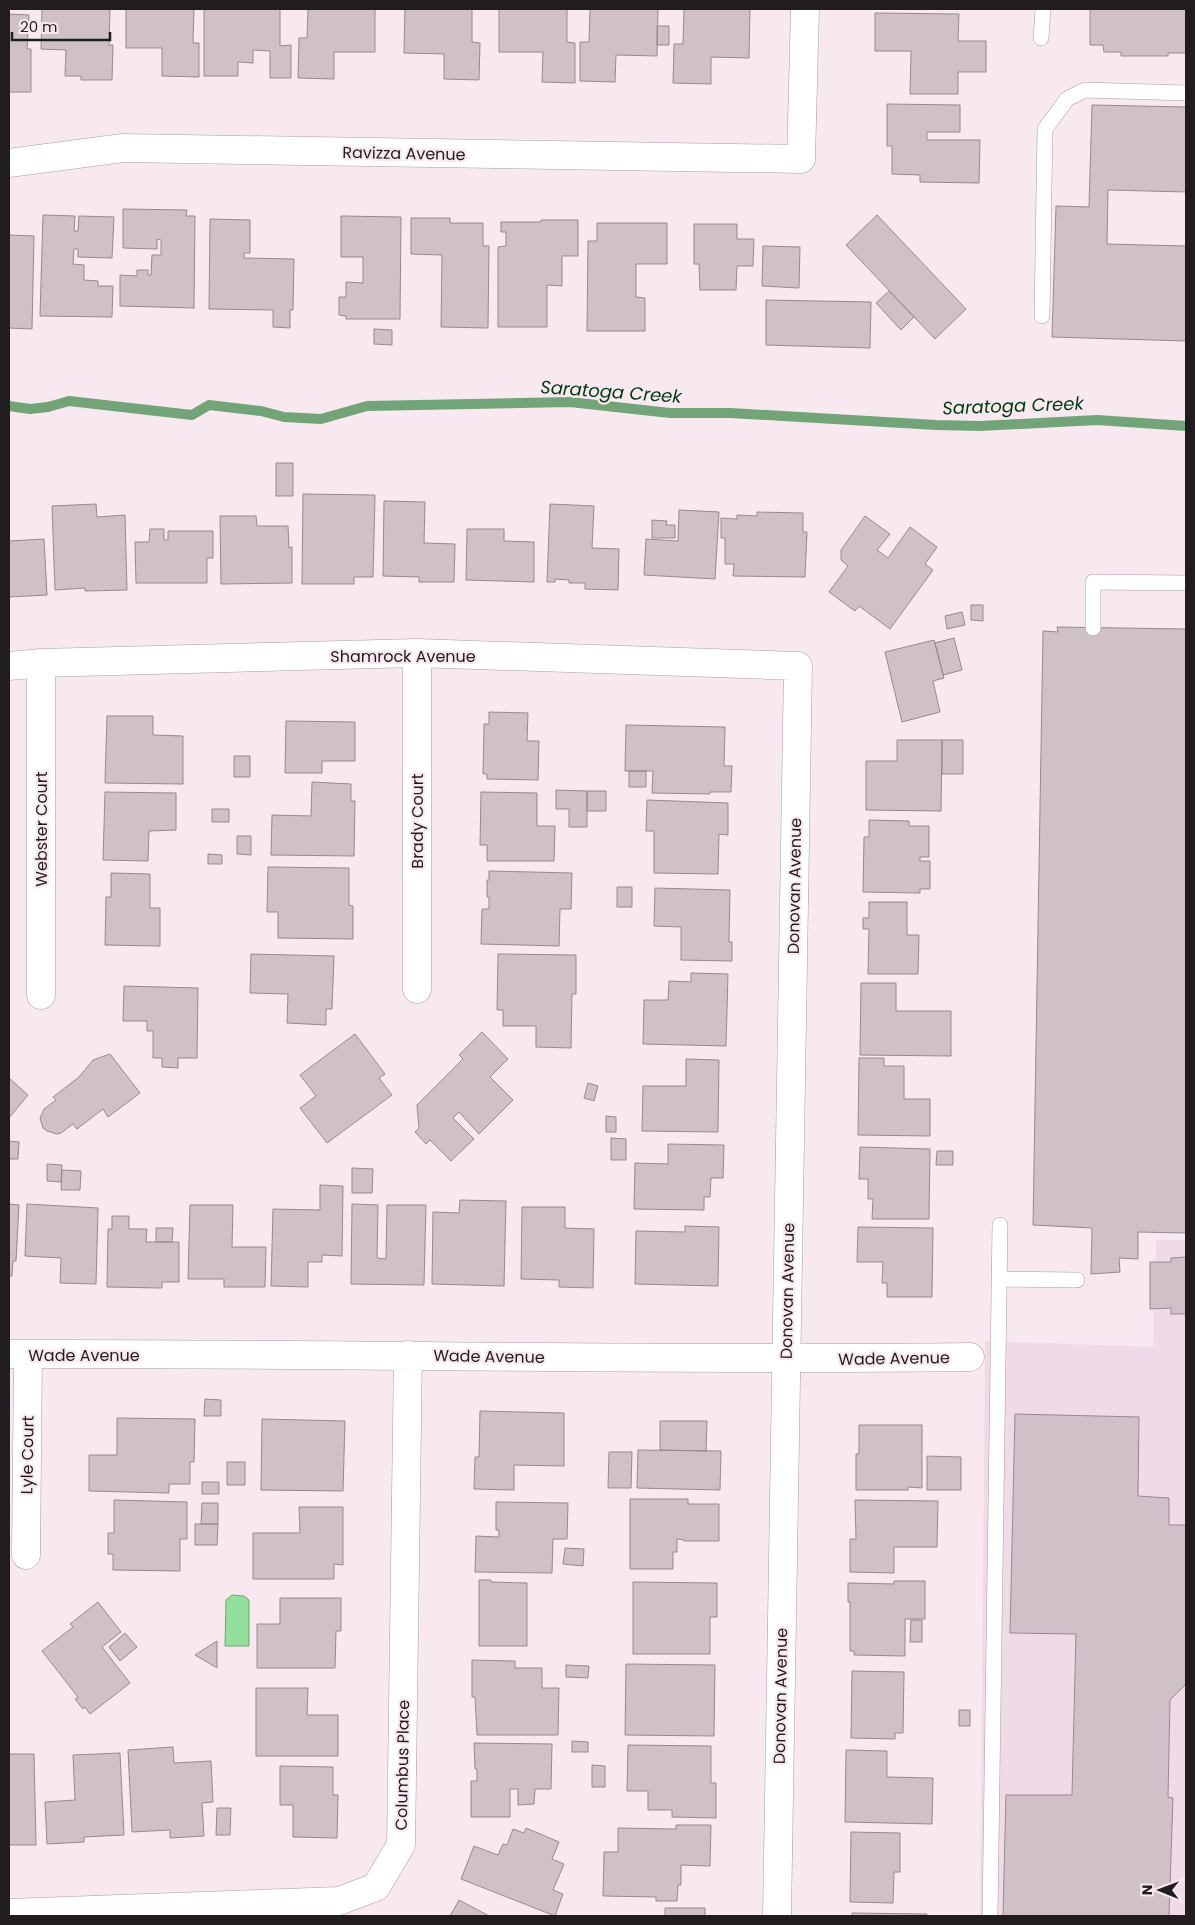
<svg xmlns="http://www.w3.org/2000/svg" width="1195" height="1925" font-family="Poppins,sans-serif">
	<rect width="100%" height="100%" fill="#f8e9f1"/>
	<!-- built -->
	<path fill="#f1dae7" d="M 1156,1240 L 1186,1240 L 1186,1916 L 980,1916 L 985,1341 L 1153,1347 Z"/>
	<!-- water -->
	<path fill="#95df9d" stroke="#72a477" d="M 232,1595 L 244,1596 L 249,1600 L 249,1646 L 225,1646 L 226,1600 Z"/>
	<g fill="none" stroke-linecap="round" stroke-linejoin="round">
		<!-- stream -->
		<path stroke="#72a477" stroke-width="10" d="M 9,406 L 30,409 L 48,407 L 69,401 L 192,415 L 209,405 L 261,411 L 284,417 L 321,419 L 367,406 L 570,402 L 670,413 L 730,413 L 936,425 L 980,426 L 1097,420 L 1186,426"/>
	</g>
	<!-- building -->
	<path fill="#d0c1c9" stroke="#968990" d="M 42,9 L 110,9 L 109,45 L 113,45 L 112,80 L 81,80 L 81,76 L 65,76 L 66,50 L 41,49 Z
		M 126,9 L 194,9 L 193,43 L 199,43 L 199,77 L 162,76 L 162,48 L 126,48 Z
		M 204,9 L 280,9 L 280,46 L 291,45 L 291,78 L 270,78 L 270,51 L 253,50 L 253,63 L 238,62 L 238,76 L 204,76 Z
		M 308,9 L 375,9 L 375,52 L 334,52 L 334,79 L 298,78 L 299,38 L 307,38 Z
		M 405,9 L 472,9 L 472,42 L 480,43 L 479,80 L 444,79 L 444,54 L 404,53 Z
		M 499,9 L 567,9 L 567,42 L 575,43 L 575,83 L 542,82 L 543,52 L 499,52 Z
		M 590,9 L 658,9 L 657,56 L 616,55 L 615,82 L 580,81 L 580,42 L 589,42 Z
		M 684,9 L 750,9 L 749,58 L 711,57 L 711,84 L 673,83 L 674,44 L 683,44 Z
		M 1090,9 L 1186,9 L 1186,53 L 1168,53 L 1168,56 L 1121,56 L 1121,52 L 1104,52 L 1103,45 L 1090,45 Z
		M 875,13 L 959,14 L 958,41 L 986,41 L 986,72 L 958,72 L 958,94 L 910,94 L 911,51 L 875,51 Z
		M 9,14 L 29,15 L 27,49 L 31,49 L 31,92 L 9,92 Z
		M 657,26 L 669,26 L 669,45 L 657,45 Z
		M 887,104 L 960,105 L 960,132 L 927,132 L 927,140 L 980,140 L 979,183 L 920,182 L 920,175 L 892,174 L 892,146 L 887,146 Z
		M 1092,105 L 1186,107 L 1186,192 L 1108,190 L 1107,244 L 1186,246 L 1186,341 L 1052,337 L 1056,206 L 1089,207 Z
		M 123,209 L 187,210 L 186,216 L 195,216 L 194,308 L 120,306 L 120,275 L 137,276 L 137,270 L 148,270 L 148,275 L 151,275 L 152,255 L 161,255 L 161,240 L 157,239 L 157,249 L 123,248 Z
		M 43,215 L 75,216 L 74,231 L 78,231 L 79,216 L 114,217 L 112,258 L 78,257 L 78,249 L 74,249 L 73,264 L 84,265 L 84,280 L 98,281 L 98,286 L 113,286 L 112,317 L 40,316 Z
		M 877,215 L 966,309 L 935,339 L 846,245 Z
		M 341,216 L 401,217 L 400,319 L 346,319 L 346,316 L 339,315 L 339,297 L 346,297 L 346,282 L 363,283 L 363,257 L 341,257 Z
		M 411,218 L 450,218 L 450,223 L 483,223 L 483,246 L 489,246 L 488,328 L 441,327 L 442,255 L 411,254 Z
		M 210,219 L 250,220 L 250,253 L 244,253 L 244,258 L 294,259 L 293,310 L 290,310 L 290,328 L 273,327 L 273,310 L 209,309 Z
		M 541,220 L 578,220 L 578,256 L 562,256 L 562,286 L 547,285 L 547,327 L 498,327 L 498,247 L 506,246 L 506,232 L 501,232 L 501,222 L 541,222 Z
		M 597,223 L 667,223 L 667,264 L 636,264 L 636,297 L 645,298 L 645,331 L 587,331 L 588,241 L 597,241 Z
		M 694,224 L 737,224 L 737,239 L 754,239 L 753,266 L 737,266 L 736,290 L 700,290 L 699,264 L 694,264 Z
		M 9,235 L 34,236 L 32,329 L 9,328 Z
		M 763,246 L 800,247 L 799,288 L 762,286 Z
		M 889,291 L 914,317 L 901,330 L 876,303 Z
		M 766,300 L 871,302 L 870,348 L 766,345 Z
		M 374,329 L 392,330 L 392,345 L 374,344 Z
		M 276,463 L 293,463 L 293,496 L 276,496 Z
		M 303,494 L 375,495 L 373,577 L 354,577 L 354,584 L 302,584 Z
		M 384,501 L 425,502 L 424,543 L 455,544 L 454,582 L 419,582 L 419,577 L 383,576 Z
		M 96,504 L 97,517 L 125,515 L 127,590 L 85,591 L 85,588 L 55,590 L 52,506 Z
		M 550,504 L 594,506 L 592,548 L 619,549 L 618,590 L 585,589 L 585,583 L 569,583 L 569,580 L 555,579 L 555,582 L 547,582 Z
		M 679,510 L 719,512 L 715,579 L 644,575 L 646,539 L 678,541 Z
		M 757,512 L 803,513 L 803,532 L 807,532 L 805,577 L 733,576 L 734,564 L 725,564 L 725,538 L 721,538 L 721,518 L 737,519 L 737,515 L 757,516 Z
		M 220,516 L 256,516 L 257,526 L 288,526 L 289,548 L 292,547 L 292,583 L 221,584 Z
		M 865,516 L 890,534 L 877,550 L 888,558 L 910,527 L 937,547 L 925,564 L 933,570 L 890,629 L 859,606 L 855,611 L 829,592 L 848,566 L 841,560 L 841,550 Z
		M 652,520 L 667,521 L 666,525 L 675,525 L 675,538 L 652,538 Z
		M 150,529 L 164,529 L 164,540 L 168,540 L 168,531 L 213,531 L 213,558 L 207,558 L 207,583 L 136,583 L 135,542 L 149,542 Z
		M 467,529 L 504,529 L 504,541 L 534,542 L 534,582 L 466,580 Z
		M 44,539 L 47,595 L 9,597 L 9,541 Z
		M 971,605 L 983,605 L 983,621 L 971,620 Z
		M 962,612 L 965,625 L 947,629 L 945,616 Z
		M 1057,627 L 1186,629 L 1186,1233 L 1138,1232 L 1138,1259 L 1119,1258 L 1120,1272 L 1091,1274 L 1092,1228 L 1033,1225 L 1043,631 L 1058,632 Z
		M 954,638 L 962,670 L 943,675 L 935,643 Z
		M 934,640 L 944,678 L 933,681 L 940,712 L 902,722 L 885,652 Z
		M 489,712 L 528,713 L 527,741 L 539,741 L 538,780 L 487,779 L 487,774 L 483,774 L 484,724 L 489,724 Z
		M 107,716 L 153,716 L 153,735 L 183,736 L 183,784 L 105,783 Z
		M 286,721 L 355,722 L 355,761 L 322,761 L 322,773 L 285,773 Z
		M 626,725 L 725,727 L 724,766 L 732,766 L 731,792 L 710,792 L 710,794 L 652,793 L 653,771 L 625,771 Z
		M 897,740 L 942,740 L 941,811 L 866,810 L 866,761 L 897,761 Z
		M 942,740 L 963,740 L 963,774 L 942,774 Z
		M 234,756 L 250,756 L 250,777 L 234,777 Z
		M 629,771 L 646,771 L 646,787 L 629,787 Z
		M 312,782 L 351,784 L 351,801 L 355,801 L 354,856 L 271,855 L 272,815 L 311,816 Z
		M 556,790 L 587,791 L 587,827 L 569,827 L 569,809 L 556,809 Z
		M 587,791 L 606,791 L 606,811 L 587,811 Z
		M 105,792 L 176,793 L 176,830 L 149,831 L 148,861 L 103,860 Z
		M 481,792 L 537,793 L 537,826 L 555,826 L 554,861 L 487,861 L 487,845 L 480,845 Z
		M 647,800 L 728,803 L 728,835 L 719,834 L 718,874 L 654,873 L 654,831 L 646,831 Z
		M 212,809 L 229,809 L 229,822 L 212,822 Z
		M 869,820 L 909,821 L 909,826 L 929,826 L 929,857 L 920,857 L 920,861 L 930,861 L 930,889 L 920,889 L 920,893 L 863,892 L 864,837 L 869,837 Z
		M 237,836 L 251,836 L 251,855 L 237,854 Z
		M 208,854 L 222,855 L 222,864 L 208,864 Z
		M 268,867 L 349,868 L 349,905 L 353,906 L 353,939 L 278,938 L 278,912 L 267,912 Z
		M 489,871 L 572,873 L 571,909 L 560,909 L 559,946 L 481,944 L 482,909 L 489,909 L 489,897 L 487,897 L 487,880 L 489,880 Z
		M 111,873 L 150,874 L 150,908 L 160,908 L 160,946 L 105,945 L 106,897 L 111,897 Z
		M 617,887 L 632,887 L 632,907 L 617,907 Z
		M 655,888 L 730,890 L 729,942 L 732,942 L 732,961 L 681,960 L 681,927 L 654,926 Z
		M 869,902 L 907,902 L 907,935 L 919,935 L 918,974 L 868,974 L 869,929 L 863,929 L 863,918 L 869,918 Z
		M 251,954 L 334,956 L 332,1009 L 326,1009 L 326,1025 L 287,1023 L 288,994 L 250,993 Z
		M 498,954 L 576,955 L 576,994 L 572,994 L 571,1048 L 536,1047 L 536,1026 L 503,1026 L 503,1010 L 497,1010 Z
		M 691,973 L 728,974 L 726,1046 L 643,1044 L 644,1000 L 668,1000 L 669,981 L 691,982 Z
		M 861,983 L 896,983 L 896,1011 L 951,1011 L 951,1056 L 860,1055 Z
		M 124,986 L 198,988 L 197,1058 L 178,1058 L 178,1068 L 162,1067 L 162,1058 L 153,1058 L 153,1031 L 147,1031 L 147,1021 L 123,1021 Z
		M 482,1032 L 508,1059 L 490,1077 L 513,1100 L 479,1134 L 459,1112 L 453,1118 L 474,1139 L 451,1161 L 430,1140 L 426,1144 L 415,1132 L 419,1128 L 417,1105 L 463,1059 L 459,1055 Z
		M 355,1034 L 385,1074 L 379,1078 L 392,1095 L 327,1143 L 300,1108 L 316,1096 L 300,1075 Z
		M 110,1054 L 140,1093 L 108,1117 L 103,1109 L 77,1129 L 73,1124 L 61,1133 L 57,1134 L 47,1131 L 43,1128 L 40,1118 L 44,1109 L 56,1100 L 53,1097 L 79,1077 L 93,1060 Z
		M 859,1058 L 884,1058 L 884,1066 L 904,1066 L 904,1099 L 930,1099 L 930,1136 L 858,1135 Z
		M 686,1059 L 719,1060 L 718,1132 L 642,1131 L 643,1086 L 686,1086 Z
		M 9,1078 L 28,1095 L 9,1118 Z
		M 588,1083 L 598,1086 L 594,1101 L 584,1098 Z
		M 606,1116 L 616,1117 L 616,1132 L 606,1132 Z
		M 611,1138 L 626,1139 L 626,1160 L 611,1160 Z
		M 9,1141 L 19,1142 L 18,1159 L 9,1159 Z
		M 668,1144 L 724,1145 L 723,1178 L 711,1178 L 710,1197 L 704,1197 L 704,1210 L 634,1209 L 635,1163 L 668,1164 Z
		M 860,1147 L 930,1149 L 929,1219 L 872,1219 L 873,1199 L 868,1199 L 868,1179 L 859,1179 Z
		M 937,1151 L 953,1151 L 953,1165 L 936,1165 Z
		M 47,1164 L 62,1165 L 61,1182 L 47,1181 Z
		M 352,1168 L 373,1169 L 372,1193 L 352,1193 Z
		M 62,1170 L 81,1171 L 80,1190 L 61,1190 Z
		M 320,1185 L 343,1186 L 342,1256 L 322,1255 L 322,1262 L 308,1262 L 308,1287 L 271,1286 L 273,1209 L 320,1210 Z
		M 460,1200 L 506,1201 L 504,1286 L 432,1284 L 433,1212 L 459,1213 Z
		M 9,1204 L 19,1205 L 16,1261 L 13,1261 L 12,1276 L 9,1276 Z
		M 27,1204 L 98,1208 L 96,1284 L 60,1283 L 61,1258 L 25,1256 Z
		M 352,1204 L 378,1205 L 377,1258 L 386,1259 L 387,1205 L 426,1205 L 424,1285 L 351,1284 Z
		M 190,1205 L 233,1205 L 232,1247 L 266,1247 L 265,1287 L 224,1287 L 224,1279 L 188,1279 Z
		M 522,1207 L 565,1207 L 565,1228 L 594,1229 L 593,1288 L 559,1287 L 559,1280 L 521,1279 Z
		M 112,1216 L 129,1216 L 129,1229 L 147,1229 L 146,1242 L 179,1242 L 179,1282 L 162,1282 L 162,1288 L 107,1287 L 108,1229 L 112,1229 Z
		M 685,1226 L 719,1227 L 718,1286 L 635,1284 L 636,1231 L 685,1232 Z
		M 858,1227 L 933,1228 L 932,1297 L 887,1297 L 887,1283 L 882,1283 L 883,1262 L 857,1262 Z
		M 156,1228 L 173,1228 L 172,1242 L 156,1242 Z
		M 1186,1257 L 1186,1314 L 1171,1314 L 1171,1308 L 1150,1309 L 1150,1262 L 1171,1262 L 1171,1258 Z
		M 205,1399 L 221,1400 L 221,1416 L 204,1416 Z
		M 480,1411 L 564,1413 L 564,1466 L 514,1465 L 514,1490 L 474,1489 L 475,1457 L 479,1457 Z
		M 1015,1414 L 1139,1417 L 1138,1496 L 1169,1498 L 1169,1525 L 1186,1525 L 1186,1684 L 1170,1700 L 1168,1797 L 1173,1798 L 1169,1916 L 1003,1916 L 1006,1795 L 1072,1795 L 1076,1634 L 1010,1633 Z
		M 117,1418 L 195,1419 L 194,1462 L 190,1462 L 190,1484 L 169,1484 L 169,1493 L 89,1491 L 89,1455 L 117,1455 Z
		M 262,1419 L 345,1421 L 343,1491 L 261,1490 Z
		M 660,1421 L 707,1421 L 706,1451 L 660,1450 Z
		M 859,1425 L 922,1425 L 922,1488 L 908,1487 L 908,1490 L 856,1490 L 856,1454 L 859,1454 Z
		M 638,1450 L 721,1451 L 720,1490 L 637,1488 Z
		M 609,1452 L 632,1452 L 631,1488 L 608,1488 Z
		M 927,1456 L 961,1457 L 961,1490 L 927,1490 Z
		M 227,1462 L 245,1462 L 245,1485 L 227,1485 Z
		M 202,1482 L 219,1482 L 219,1494 L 202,1494 Z
		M 630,1499 L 688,1499 L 688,1504 L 719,1504 L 719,1541 L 684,1541 L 684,1540 L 677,1539 L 677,1552 L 673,1552 L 673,1569 L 630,1569 Z
		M 114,1500 L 187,1502 L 187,1539 L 180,1539 L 180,1571 L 113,1570 L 113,1554 L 108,1554 L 108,1533 L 114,1533 Z
		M 855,1500 L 938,1501 L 937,1547 L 894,1547 L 894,1573 L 850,1572 L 850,1539 L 856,1539 Z
		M 496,1502 L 568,1503 L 567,1539 L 553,1539 L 552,1573 L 475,1572 L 476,1536 L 499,1537 L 499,1530 L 496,1530 Z
		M 202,1503 L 218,1503 L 218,1524 L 201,1524 Z
		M 299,1507 L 343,1507 L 343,1565 L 334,1564 L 334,1579 L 253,1579 L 253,1533 L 300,1533 Z
		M 195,1524 L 218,1524 L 217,1545 L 195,1545 Z
		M 565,1548 L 584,1549 L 583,1566 L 563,1564 Z
		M 479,1580 L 491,1580 L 491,1582 L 527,1583 L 527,1646 L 479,1646 Z
		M 894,1581 L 925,1581 L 925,1619 L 905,1619 L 905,1656 L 854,1655 L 854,1651 L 850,1651 L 850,1602 L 848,1602 L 848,1583 L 894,1584 Z
		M 633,1582 L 717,1583 L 717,1617 L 710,1617 L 710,1654 L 633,1654 Z
		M 280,1598 L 341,1598 L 341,1631 L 336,1631 L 335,1668 L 257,1668 L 257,1624 L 280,1624 Z
		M 98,1602 L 121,1632 L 102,1647 L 130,1683 L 90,1714 L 85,1707 L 83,1709 L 75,1699 L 78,1697 L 42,1651 L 73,1627 L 70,1624 Z
		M 911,1620 L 922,1620 L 922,1642 L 910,1642 Z
		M 125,1633 L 137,1647 L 120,1661 L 109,1647 Z
		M 217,1641 L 217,1668 L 195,1655 Z
		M 472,1660 L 515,1661 L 515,1668 L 542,1668 L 542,1688 L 559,1688 L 558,1735 L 477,1735 L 475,1697 L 472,1697 Z
		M 626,1664 L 715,1665 L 714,1736 L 625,1735 Z
		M 566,1665 L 589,1666 L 588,1678 L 566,1677 Z
		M 852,1671 L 904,1672 L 903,1733 L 895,1733 L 895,1739 L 851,1738 Z
		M 256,1688 L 308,1688 L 307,1715 L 338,1715 L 338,1756 L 256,1756 Z
		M 959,1710 L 970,1710 L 970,1726 L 959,1726 Z
		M 572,1741 L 588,1742 L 588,1752 L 572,1752 Z
		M 474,1743 L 552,1744 L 551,1789 L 535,1789 L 534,1804 L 518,1805 L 518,1789 L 510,1789 L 510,1817 L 471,1817 L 471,1781 L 477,1781 L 477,1769 L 475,1769 Z
		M 628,1745 L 711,1746 L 711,1783 L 716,1783 L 716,1818 L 672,1817 L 672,1810 L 648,1810 L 648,1791 L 627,1791 Z
		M 173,1747 L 174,1763 L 211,1761 L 213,1802 L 202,1803 L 204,1836 L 170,1838 L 170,1830 L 132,1832 L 128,1750 Z
		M 846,1750 L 887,1751 L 887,1777 L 933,1778 L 932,1824 L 845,1822 Z
		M 120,1753 L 124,1835 L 84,1837 L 84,1842 L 47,1844 L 45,1802 L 75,1800 L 73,1755 Z
		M 9,1754 L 34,1754 L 36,1845 L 9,1845 Z
		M 592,1765 L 605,1766 L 605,1787 L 592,1787 Z
		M 280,1766 L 333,1767 L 333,1795 L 338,1795 L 337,1838 L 293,1837 L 293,1805 L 280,1805 Z
		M 217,1808 L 231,1808 L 230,1835 L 216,1835 Z
		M 676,1825 L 711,1825 L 710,1866 L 681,1865 L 681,1885 L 678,1885 L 677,1901 L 656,1901 L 656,1897 L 603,1896 L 604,1852 L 618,1852 L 618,1828 L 676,1829 Z
		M 526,1828 L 559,1842 L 552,1859 L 564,1864 L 553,1890 L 563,1894 L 555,1916 L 461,1879 L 474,1846 L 498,1855 L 503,1844 L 507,1845 L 513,1829 L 524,1833 Z
		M 851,1832 L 900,1833 L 900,1872 L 894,1872 L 893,1903 L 850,1902 Z
		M 459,1900 L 489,1916 L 450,1916 Z
		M 665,1908 L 705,1908 L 705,1916 L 665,1916 Z
		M 852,1913 L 927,1914 L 926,1916 L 852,1916 Z"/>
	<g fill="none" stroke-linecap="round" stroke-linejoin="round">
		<!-- lane casing -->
		<g stroke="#a99ba2" stroke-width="16">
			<path id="lane" d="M 1041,38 L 1043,9
				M 1042,316 L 1045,129 L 1067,99 L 1085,90 L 1186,93
				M 1093,628 L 1093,582 L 1186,583
				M 999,1279 L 1077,1280
				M 990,1916 L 1000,1225"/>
		</g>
		<!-- street casing -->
		<g stroke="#a99ba2" stroke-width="29">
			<path id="street" d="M 9,163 L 123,148 L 801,159 L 805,9
				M 417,653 L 417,989
				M 9,666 L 41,663 L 417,653 L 798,666 L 777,1916
				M 41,995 L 41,663
				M 9,1354 C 329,1353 649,1361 970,1357
				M 26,1555 L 28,1354
				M 9,1913 L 339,1901 L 376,1887 L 401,1845 L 408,1355"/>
		</g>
		<!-- lane -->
		<use href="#lane" stroke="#fff" stroke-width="15"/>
		<!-- street -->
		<use href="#street" stroke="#fff" stroke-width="28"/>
	</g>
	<g text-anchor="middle" stroke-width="4.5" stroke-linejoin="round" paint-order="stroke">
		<!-- street labels -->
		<g font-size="16" fill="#211c1f" stroke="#f8e9f1">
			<text transform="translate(404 153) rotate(1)" y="6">Ravizza Avenue</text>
			<text x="403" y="662">Shamrock Avenue</text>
			<text transform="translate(417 821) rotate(-90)" y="6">Brady Court</text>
			<text transform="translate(41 829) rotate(-90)" y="6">Webster Court</text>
			<text transform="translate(794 886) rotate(-89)" y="6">Donovan Avenue</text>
			<text transform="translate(787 1291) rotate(-89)" y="6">Donovan Avenue</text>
			<text x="84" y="1361">Wade Avenue</text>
			<text transform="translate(489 1356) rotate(1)" y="6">Wade Avenue</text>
			<text transform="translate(894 1358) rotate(-1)" y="6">Wade Avenue</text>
			<text transform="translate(27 1455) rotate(-89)" y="6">Lyle Court</text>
			<text transform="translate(780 1696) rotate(-89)" y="6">Donovan Avenue</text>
			<text transform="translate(402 1765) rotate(-89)" y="6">Columbus Place</text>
		</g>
		<!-- water labels -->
		<g font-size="18" font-style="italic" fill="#023a11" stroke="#f8e9f1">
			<text transform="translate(611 392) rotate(4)" y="6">Saratoga Creek</text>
			<text transform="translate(1013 406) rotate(-2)" y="6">Saratoga Creek</text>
		</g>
	</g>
	<!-- border -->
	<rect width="1195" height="1925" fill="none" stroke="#211c1f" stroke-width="20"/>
	<!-- north arrow -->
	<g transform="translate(1160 1890) rotate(271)" stroke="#f8e9f1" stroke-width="4" paint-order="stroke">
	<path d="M0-4L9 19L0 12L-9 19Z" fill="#211c1f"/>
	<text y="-8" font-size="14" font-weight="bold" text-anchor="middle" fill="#211c1f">N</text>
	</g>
	<!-- scale -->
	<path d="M12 32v8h98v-8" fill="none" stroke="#211c1f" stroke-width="2.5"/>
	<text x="20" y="32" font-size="15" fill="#211c1f" stroke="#f8e9f1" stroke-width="4" paint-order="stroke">20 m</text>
</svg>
